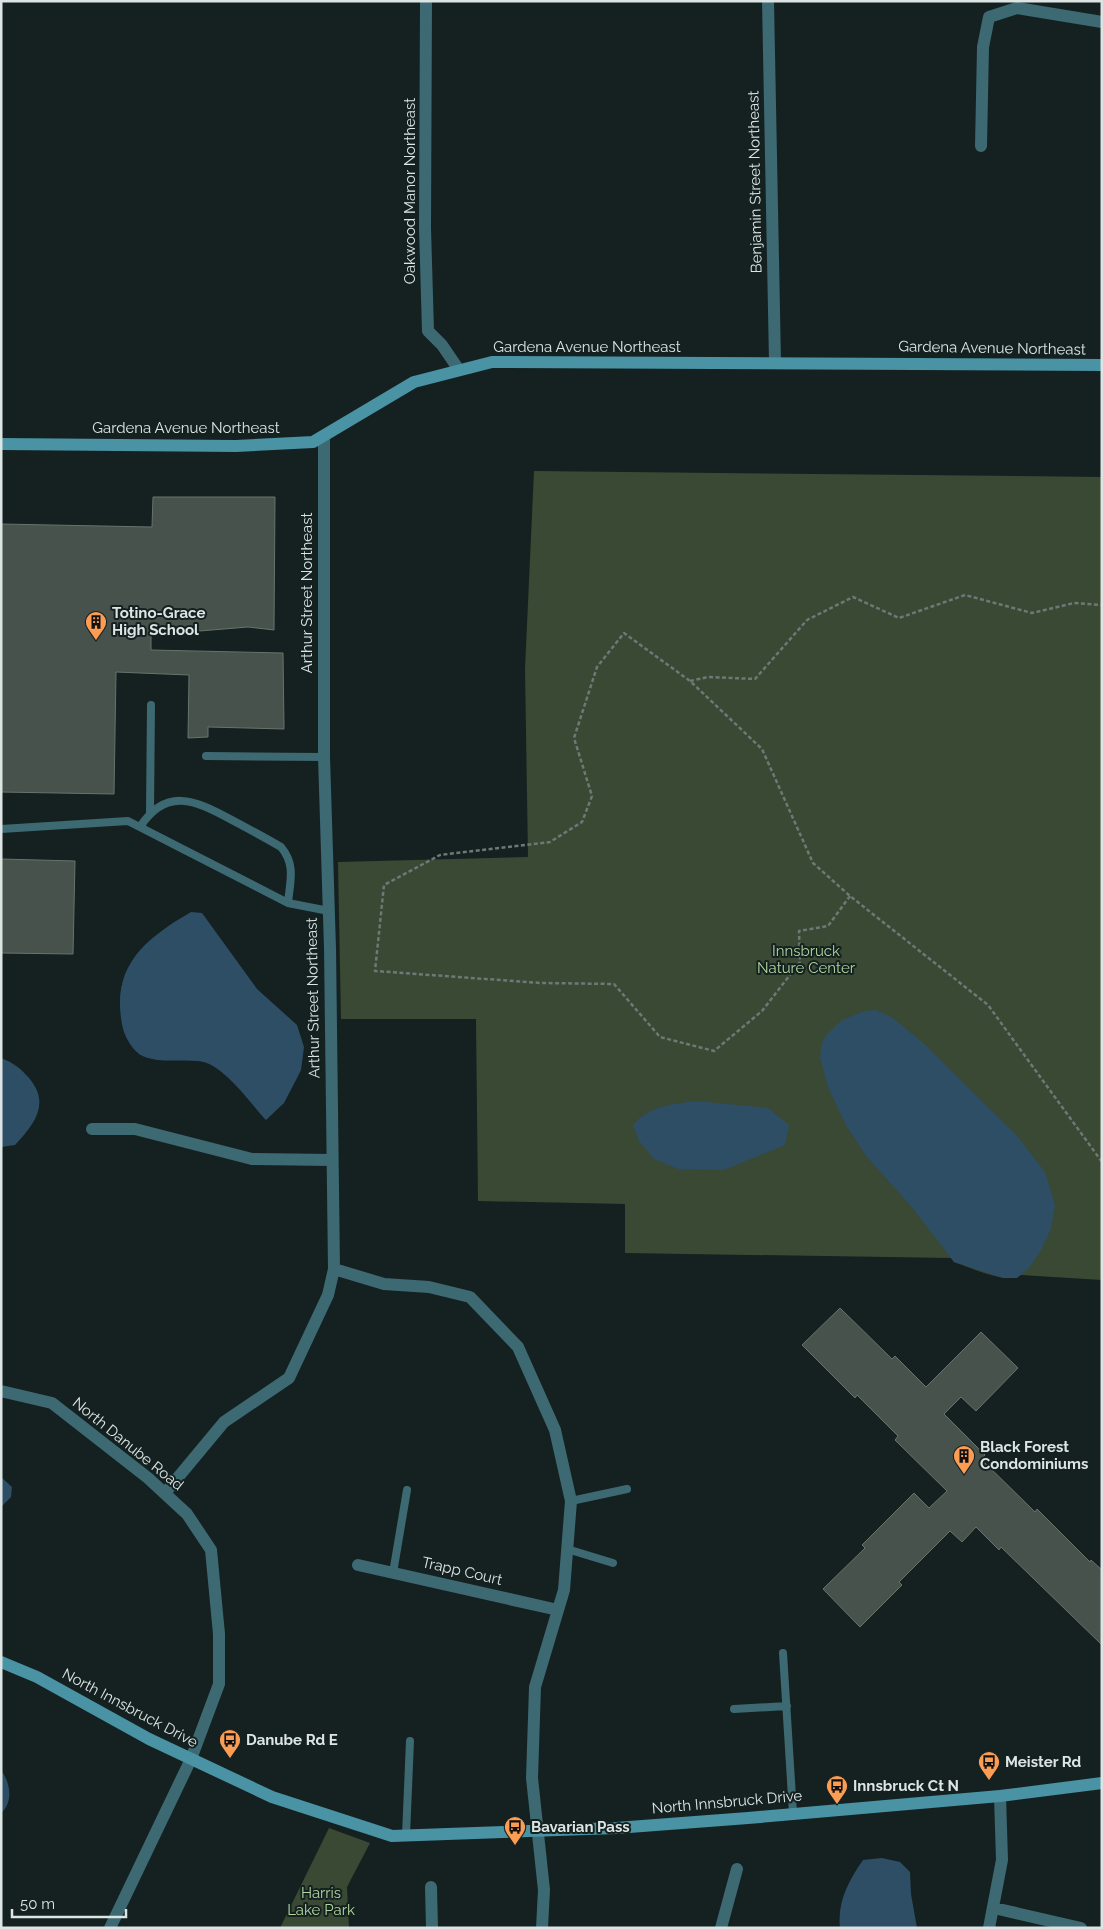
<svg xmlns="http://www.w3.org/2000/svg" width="1103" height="1929" font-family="Raleway,sans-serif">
	<rect width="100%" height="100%" fill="#142120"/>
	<!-- green -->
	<path fill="#3a4933" d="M 534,471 L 1102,477 L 1102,1280 L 1021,1275 C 1007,1285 969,1267 954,1262 L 951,1258 L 625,1253 L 625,1204 L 478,1201 L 476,1019 L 341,1019 L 338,862 L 528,857 L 525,669 Z
		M 329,1828 L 370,1843 L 347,1887 L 349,1928 L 280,1928 Z"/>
	<!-- water -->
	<path fill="#2e4e66" d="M 191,912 L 202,913 L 257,989 L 297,1025 L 304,1047 L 301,1070 L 297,1078 L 284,1103 L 266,1120 C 250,1103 222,1062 198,1061 C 182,1059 161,1063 145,1057 C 133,1053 124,1036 122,1024 C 111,966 145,939 191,912 Z
		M 876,1010 L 893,1018 L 923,1043 L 1017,1136 L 1045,1172 L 1055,1205 L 1051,1229 L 1041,1250 L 1029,1268 L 1017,1278 L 1003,1278 L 954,1262 L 911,1206 L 867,1157 L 847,1127 L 828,1087 L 820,1057 L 822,1043 L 827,1034 L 842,1020 L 864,1011 Z
		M 1,1058 C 14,1063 20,1068 29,1078 C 51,1104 34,1124 15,1145 L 1,1147 Z
		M 696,1101 L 768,1108 L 789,1125 L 785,1145 L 724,1170 L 678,1169 L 654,1159 L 639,1141 L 633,1125 C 649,1106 673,1104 696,1101 Z
		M 1,1477 L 12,1487 L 11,1497 L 1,1507 Z
		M 1,1770 C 10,1782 14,1802 1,1813 Z
		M 882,1858 L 900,1862 L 910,1872 L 911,1894 L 917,1928 L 840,1928 C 837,1902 849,1880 863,1860 Z"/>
	<!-- building -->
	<path fill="#46524b" stroke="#67746d" d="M 153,497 L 275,497 L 274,630 L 248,627 L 151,635 L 151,650 L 283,653 L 284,729 L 208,727 L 208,737 L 188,738 L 189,675 L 116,672 L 114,794 L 1,792 L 1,524 L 152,527 Z
		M 1,859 L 75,861 L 73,954 L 1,953 Z
		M 840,1308 L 892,1359 L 895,1356 L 926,1387 L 981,1332 L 1018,1368 L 976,1411 L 961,1397 L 944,1414 L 985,1455 L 981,1459 L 1035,1512 L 1037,1509 L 1090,1562 L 1091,1560 L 1102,1570 L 1102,1645 L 1001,1547 L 999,1550 L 976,1527 L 962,1542 L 950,1531 L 899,1582 L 902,1585 L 860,1627 L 823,1589 L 865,1548 L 862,1545 L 914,1493 L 929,1508 L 947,1491 L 895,1440 L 898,1436 L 857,1395 L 855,1398 L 802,1345 Z"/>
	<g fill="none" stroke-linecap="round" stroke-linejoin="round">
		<!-- path -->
		<path stroke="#6d7877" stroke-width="2.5" stroke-dasharray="4 2.5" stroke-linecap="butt" d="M 690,681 L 708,677 L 755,679 L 807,620 L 853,597 L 899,618 L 965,595 L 1032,613 L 1074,603 L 1102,605
			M 850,896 L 828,926 L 799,931 L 800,962 L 762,1011 L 714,1051 L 660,1037 L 614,984 L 541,983 L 375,971 L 384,885 L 440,855 L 550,842 L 582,822 L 592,796 L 574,738 L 597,667 L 624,633 L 690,681 L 762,749 L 813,863 L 850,896 L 988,1005 L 1102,1162"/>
		<!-- lane -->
		<path stroke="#3d6973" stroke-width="8" d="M 206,756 L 324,757
			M 150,812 L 151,705
			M 140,827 C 166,787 195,800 230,819 C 247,828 264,837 281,847 C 296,865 290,881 288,903
			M 1,829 L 128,821 L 288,903 L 329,911
			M 571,1501 L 627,1489
			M 567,1549 L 613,1563
			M 393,1573 L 407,1490
			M 783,1653 L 793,1813
			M 734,1709 L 787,1706
			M 406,1835 L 410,1741"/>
		<!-- street -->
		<path stroke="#3d6973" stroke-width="12" d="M 426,1 L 425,228 L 428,331 L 442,345 L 459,370
			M 768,1 L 775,362
			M 981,146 L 983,47 L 989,17 L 1017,8 L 1102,22
			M 92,1129 L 135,1129 L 252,1159 L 332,1160
			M 334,1269 L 384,1284 L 429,1287 L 470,1297 L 518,1347 L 555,1430 L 571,1501 L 564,1590 L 535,1687 L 532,1778 L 544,1890 L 542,1928
			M 1,1391 L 52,1403 L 148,1478 L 187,1514 L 211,1550 L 219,1634 L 219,1684 L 191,1759 L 110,1928
			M 165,1493 L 224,1422 L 289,1378 L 328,1295 L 334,1269 L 330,948 L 324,757 L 324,436
			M 358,1565 L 558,1610
			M 431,1887 L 432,1928
			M 994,1908 L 1081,1928
			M 721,1928 L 737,1869
			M 989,1928 L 1002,1860 L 1000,1796"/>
		<!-- secondary -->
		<path stroke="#4993a4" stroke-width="12" d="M 1,444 L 236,446 L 313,442 L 414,382 L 492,362 L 1102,365
			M 1,1662 L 37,1677 L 149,1739 L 272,1797 L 392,1836 L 616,1828 L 748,1818 L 1000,1796 L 1102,1783"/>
	</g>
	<!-- icons -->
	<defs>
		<g id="building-pin" transform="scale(1.125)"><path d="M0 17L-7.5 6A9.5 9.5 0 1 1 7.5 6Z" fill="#fc9d54" stroke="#142120"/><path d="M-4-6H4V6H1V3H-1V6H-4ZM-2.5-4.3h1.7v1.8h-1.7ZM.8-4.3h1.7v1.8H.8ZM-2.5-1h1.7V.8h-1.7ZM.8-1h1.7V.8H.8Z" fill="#111"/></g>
		<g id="bus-pin" transform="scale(1.125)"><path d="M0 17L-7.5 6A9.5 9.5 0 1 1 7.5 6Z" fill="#fc9d54" stroke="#142120"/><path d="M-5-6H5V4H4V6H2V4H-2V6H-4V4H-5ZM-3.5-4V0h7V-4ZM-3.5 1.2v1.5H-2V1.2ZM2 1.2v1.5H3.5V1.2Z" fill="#111"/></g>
	</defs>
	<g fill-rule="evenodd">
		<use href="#building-pin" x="96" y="622"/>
		<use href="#building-pin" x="964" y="1456"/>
		<use href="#bus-pin" x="230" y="1740"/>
		<use href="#bus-pin" x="989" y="1762"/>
		<use href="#bus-pin" x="837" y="1786"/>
		<use href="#bus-pin" x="515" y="1827"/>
	</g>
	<g text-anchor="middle" stroke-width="4" stroke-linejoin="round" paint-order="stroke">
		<!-- street labels -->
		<g font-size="15" fill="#dce5e4" stroke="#142120">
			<text transform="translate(755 182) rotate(-91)" y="5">Benjamin Street Northeast</text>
			<text transform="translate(410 191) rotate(-90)" y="5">Oakwood Manor Northeast</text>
			<text x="587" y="352">Gardena Avenue Northeast</text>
			<text transform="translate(992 348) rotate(1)" y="5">Gardena Avenue Northeast</text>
			<text x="186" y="433">Gardena Avenue Northeast</text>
			<text transform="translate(307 593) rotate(-90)" y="5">Arthur Street Northeast</text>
			<text transform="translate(313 998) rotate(-91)" y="5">Arthur Street Northeast</text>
			<text transform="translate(128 1444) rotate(39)" y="5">North Danube Road</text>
			<text transform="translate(462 1571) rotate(13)" y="5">Trapp Court</text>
			<text transform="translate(130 1708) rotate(28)" y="5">North Innsbruck Drive</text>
			<text transform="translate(727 1802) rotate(-5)" y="5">North Innsbruck Drive</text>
		</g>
		<!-- poi labels -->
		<g font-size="15" font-weight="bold" fill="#dce5e4" stroke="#142120" text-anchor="start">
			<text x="112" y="618">Totino-Grace<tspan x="112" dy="17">High School</tspan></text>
			<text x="980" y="1452">Black Forest<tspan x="980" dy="17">Condominiums</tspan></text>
			<text x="246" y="1745">Danube Rd E</text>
			<text x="1005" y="1767">Meister Rd</text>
			<text x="853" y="1791">Innsbruck Ct N</text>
			<text x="531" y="1832">Bavarian Pass</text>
		</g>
		<!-- park labels -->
		<g font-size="15" fill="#b0d59e" stroke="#142120">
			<text x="806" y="956">Innsbruck<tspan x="806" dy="17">Nature Center</tspan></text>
			<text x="321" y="1898">Harris<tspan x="321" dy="17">Lake Park</tspan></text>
		</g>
	</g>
	<!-- border -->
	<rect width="1103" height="1929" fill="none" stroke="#dce5e4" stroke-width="5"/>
	<!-- scale -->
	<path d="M12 1909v8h114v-8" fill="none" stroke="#dce5e4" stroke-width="2.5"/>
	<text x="20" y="1909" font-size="15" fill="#dce5e4" stroke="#142120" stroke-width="4" paint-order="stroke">50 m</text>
</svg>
